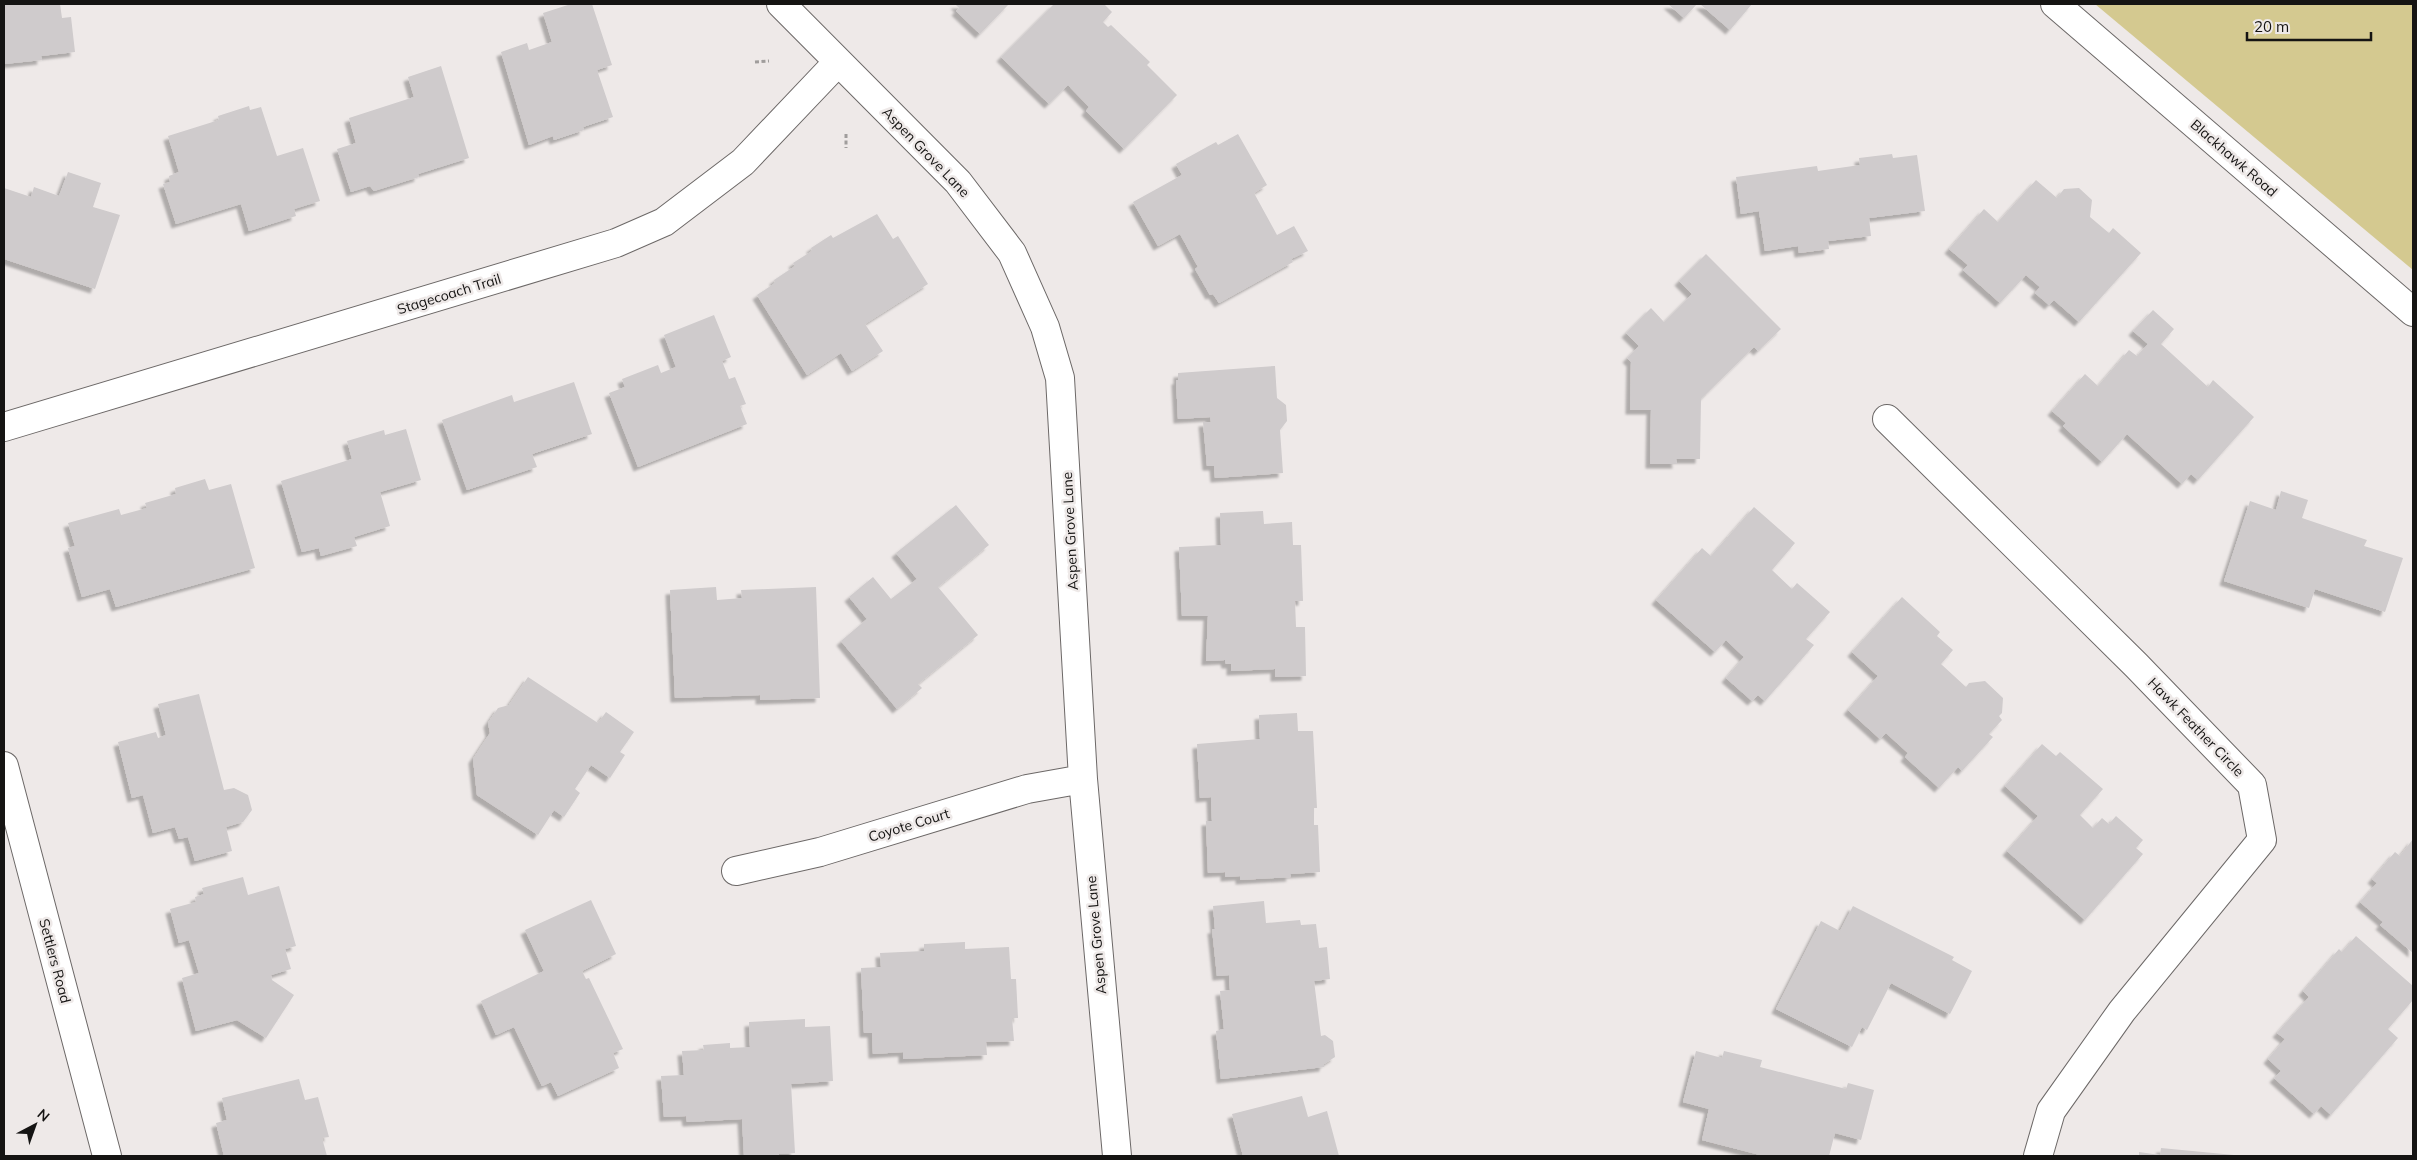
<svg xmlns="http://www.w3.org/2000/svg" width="2417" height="1160" font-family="Mulish,sans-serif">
	<defs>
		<filter id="shadow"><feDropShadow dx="-4.5" dy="4.5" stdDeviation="1" flood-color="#0004"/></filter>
	</defs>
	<rect width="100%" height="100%" fill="#eee9e8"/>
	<!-- green -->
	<path fill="#d4c990" d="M 2095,4 L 2413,4 L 2413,270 Z"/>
	<!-- building -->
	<path fill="#cfcbcc" filter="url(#shadow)" d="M 4,4 L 60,4 L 62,18 L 71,17 L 75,52 L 41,56 L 42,60 L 4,64 Z
		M 571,4 L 592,4 L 612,65 L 597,70 L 613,117 L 583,127 L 584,130 L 554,140 L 553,136 L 529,145 L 501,52 L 527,43 L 529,50 L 552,42 L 543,13 Z
		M 955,4 L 1009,4 L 980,34 L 956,11 L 959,8 Z
		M 1054,4 L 1104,4 L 1112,12 L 1103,22 L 1108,27 L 1111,25 L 1150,62 L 1147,65 L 1177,95 L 1124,149 L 1086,111 L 1089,107 L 1068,85 L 1049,104 L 1001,57 Z
		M 1668,4 L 1697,4 L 1684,18 Z
		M 1700,4 L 1752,4 L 1730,30 Z
		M 441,66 L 469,158 L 418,174 L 419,177 L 374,191 L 370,186 L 351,192 L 337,149 L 356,143 L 349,118 L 414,97 L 408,77 Z
		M 249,106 L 250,110 L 261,107 L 277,156 L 303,148 L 320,201 L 294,209 L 296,216 L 249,231 L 241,204 L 176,224 L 163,184 L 170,182 L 169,176 L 179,172 L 168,136 L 219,120 L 218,116 Z
		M 1238,134 L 1267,185 L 1254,193 L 1277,235 L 1294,226 L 1308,251 L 1291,259 L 1293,262 L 1219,303 L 1213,294 L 1210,295 L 1195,269 L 1198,267 L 1180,234 L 1158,246 L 1133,202 L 1182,175 L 1176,164 L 1216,142 L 1218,145 Z
		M 1892,154 L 1893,158 L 1917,155 L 1925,211 L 1869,218 L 1871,236 L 1828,241 L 1829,249 L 1799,253 L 1798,246 L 1765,251 L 1759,211 L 1741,214 L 1736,177 L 1817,166 L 1818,171 L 1860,165 L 1859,158 Z
		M 68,172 L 101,183 L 93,207 L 120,215 L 95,289 L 4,259 L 4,188 L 31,197 L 34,187 L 59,196 Z
		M 2036,180 L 2057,198 L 2064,189 L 2079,188 L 2092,200 L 2090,217 L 2109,233 L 2113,228 L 2141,253 L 2079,322 L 2054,300 L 2049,305 L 2035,293 L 2040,287 L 2026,275 L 2000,303 L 1963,270 L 1968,265 L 1949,249 L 1984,209 L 1998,222 Z
		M 877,214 L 893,239 L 898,236 L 928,284 L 865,324 L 883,351 L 852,371 L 841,353 L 807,375 L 757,295 L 775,283 L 774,280 L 795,266 L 793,263 L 812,251 L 811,248 L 831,235 L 833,238 Z
		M 1706,254 L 1781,329 L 1758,351 L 1754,347 L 1701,399 L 1700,459 L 1676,459 L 1677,464 L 1650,464 L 1651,410 L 1630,410 L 1631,362 L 1627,358 L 1639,346 L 1626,333 L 1651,308 L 1664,322 L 1692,294 L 1679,281 Z
		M 2153,310 L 2174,329 L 2161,344 L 2208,387 L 2213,380 L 2254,417 L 2198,480 L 2191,474 L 2182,484 L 2127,434 L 2102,462 L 2063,426 L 2066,423 L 2052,411 L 2085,374 L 2098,386 L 2129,350 L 2137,356 L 2148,344 L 2133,331 Z
		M 714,315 L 731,357 L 722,361 L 729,379 L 735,377 L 746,404 L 740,406 L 747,424 L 638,467 L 609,393 L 625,387 L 622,379 L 658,365 L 661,373 L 676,367 L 664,335 Z
		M 1275,366 L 1277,398 L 1286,405 L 1287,421 L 1280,430 L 1283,473 L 1215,478 L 1214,466 L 1207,466 L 1203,422 L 1211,422 L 1210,417 L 1178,419 L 1176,380 L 1178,380 L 1178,373 Z
		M 574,382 L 592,434 L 532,454 L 537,467 L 467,490 L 442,420 L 512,395 L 514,402 Z
		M 406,429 L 421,480 L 380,492 L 390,526 L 354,537 L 357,546 L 321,556 L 319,548 L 302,552 L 281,481 L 352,459 L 347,441 L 384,430 L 385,435 Z
		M 205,479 L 209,490 L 231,484 L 255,568 L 116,607 L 110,589 L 82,597 L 68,548 L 75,546 L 68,523 L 119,509 L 121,515 L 147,508 L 145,503 L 176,494 L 175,488 Z
		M 2281,491 L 2308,500 L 2302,518 L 2367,540 L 2364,546 L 2403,558 L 2385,612 L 2315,589 L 2309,608 L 2224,581 L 2250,501 L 2276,510 Z
		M 956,505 L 989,545 L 938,587 L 978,635 L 918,684 L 922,688 L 897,709 L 841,641 L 867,619 L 849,597 L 873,577 L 891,599 L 917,579 L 896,553 Z
		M 1754,507 L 1795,543 L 1772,570 L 1792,589 L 1797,583 L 1830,612 L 1806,639 L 1814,645 L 1765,701 L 1758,695 L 1752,701 L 1726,678 L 1744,657 L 1726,640 L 1715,652 L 1656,600 L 1702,548 L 1711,556 Z
		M 1263,511 L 1264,524 L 1292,522 L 1293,545 L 1301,545 L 1303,601 L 1295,601 L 1296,627 L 1305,627 L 1306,676 L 1275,677 L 1275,669 L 1231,671 L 1231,664 L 1226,664 L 1225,660 L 1206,661 L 1208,616 L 1182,616 L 1179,547 L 1221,545 L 1220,513 Z
		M 716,587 L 717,600 L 742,598 L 741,590 L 816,587 L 820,698 L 760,700 L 760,695 L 675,698 L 670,590 Z
		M 1902,597 L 1940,632 L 1937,636 L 1953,650 L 1941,664 L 1966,687 L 1969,683 L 1985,681 L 2003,698 L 2002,713 L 1999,716 L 2002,720 L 1989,734 L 1993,737 L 1962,771 L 1958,767 L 1939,788 L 1905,757 L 1908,753 L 1886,733 L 1880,739 L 1848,710 L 1878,676 L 1852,652 Z
		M 528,677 L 598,723 L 606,712 L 634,732 L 620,752 L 625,755 L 610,778 L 591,765 L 575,789 L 580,793 L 564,817 L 554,810 L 538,835 L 477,795 L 473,759 L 490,733 L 488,723 L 498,708 L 509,705 Z
		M 199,694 L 224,790 L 234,788 L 248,795 L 252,810 L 243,822 L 226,827 L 232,851 L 195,861 L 188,837 L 179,839 L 175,827 L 153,833 L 143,795 L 132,798 L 118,742 L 156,732 L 158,738 L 166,735 L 158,704 Z
		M 1297,713 L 1298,731 L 1313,731 L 1317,808 L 1314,808 L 1314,825 L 1318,825 L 1320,872 L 1290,874 L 1291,877 L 1240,880 L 1240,876 L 1225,877 L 1225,872 L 1208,873 L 1206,821 L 1212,821 L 1211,797 L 1200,798 L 1197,744 L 1260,739 L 1259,715 Z
		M 2042,744 L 2056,756 L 2060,752 L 2103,789 L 2080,815 L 2093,828 L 2102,818 L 2109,824 L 2116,816 L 2143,840 L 2136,848 L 2143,854 L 2085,920 L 2007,851 L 2038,816 L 2005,786 Z
		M 2413,839 L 2413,953 L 2380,925 L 2383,922 L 2360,902 L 2377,883 L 2372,879 L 2395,852 L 2400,856 Z
		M 243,877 L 248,895 L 279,886 L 296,946 L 285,949 L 291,969 L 271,975 L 272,980 L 294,995 L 266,1038 L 237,1020 L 196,1031 L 182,978 L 199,973 L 189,940 L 179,943 L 170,909 L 196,902 L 195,897 L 204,894 L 202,888 Z
		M 591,900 L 616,954 L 582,971 L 586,979 L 589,978 L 623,1049 L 613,1053 L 619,1068 L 558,1096 L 551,1082 L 542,1086 L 514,1027 L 496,1035 L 481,1001 L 544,971 L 525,930 Z
		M 1264,901 L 1266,923 L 1300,920 L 1301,925 L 1316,924 L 1319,948 L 1327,947 L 1330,979 L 1314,981 L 1321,1036 L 1325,1035 L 1333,1041 L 1335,1057 L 1324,1064 L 1324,1067 L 1221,1079 L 1216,1031 L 1224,1029 L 1220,991 L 1230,990 L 1229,975 L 1217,976 L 1212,929 L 1215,929 L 1213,906 Z
		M 1853,906 L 1954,957 L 1952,960 L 1972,971 L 1950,1014 L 1891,983 L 1867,1030 L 1862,1027 L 1852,1047 L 1776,1009 L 1821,921 L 1840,931 Z
		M 2356,936 L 2413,986 L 2413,1000 L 2388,1029 L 2398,1038 L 2331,1115 L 2321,1106 L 2314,1114 L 2274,1078 L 2281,1071 L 2268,1059 L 2285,1039 L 2277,1033 L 2309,997 L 2303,991 L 2339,949 L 2342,952 Z
		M 965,942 L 965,949 L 1009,947 L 1011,979 L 1016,979 L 1018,1018 L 1012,1018 L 1014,1041 L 986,1042 L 987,1055 L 903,1059 L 903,1052 L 873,1054 L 872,1033 L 864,1033 L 861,968 L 881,967 L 880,953 L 924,951 L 924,944 Z
		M 805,1019 L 805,1027 L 830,1026 L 833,1081 L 791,1084 L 795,1153 L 779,1154 L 779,1156 L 744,1155 L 742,1119 L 687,1122 L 686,1116 L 664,1117 L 661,1076 L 684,1075 L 682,1051 L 704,1050 L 703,1045 L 730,1043 L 730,1048 L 750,1047 L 749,1022 Z
		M 1696,1051 L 1722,1058 L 1724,1051 L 1762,1060 L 1760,1067 L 1846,1089 L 1848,1083 L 1874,1090 L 1861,1140 L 1835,1133 L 1829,1156 L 1764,1156 L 1702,1140 L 1709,1109 L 1683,1102 Z
		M 299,1079 L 305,1100 L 318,1097 L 329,1137 L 322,1138 L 327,1156 L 224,1156 L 216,1123 L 227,1120 L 222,1098 Z
		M 1302,1096 L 1308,1117 L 1327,1111 L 1339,1156 L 1243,1156 L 1232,1114 Z
		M 2161,1148 L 2234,1155 L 2234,1156 L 2139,1156 L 2139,1152 L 2160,1155 Z"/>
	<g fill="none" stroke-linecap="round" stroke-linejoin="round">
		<!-- minor casing -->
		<g stroke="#6c6867" stroke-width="30">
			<path id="minor" d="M 781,4 L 958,182 L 1012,253 L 1045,327 L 1060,378 L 1083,779 L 1117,1156
				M 2055,4 L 2413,312
				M 1887,419 L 2136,665 L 2252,785 L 2262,840 L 2122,1011 L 2051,1111 L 2038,1156
				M 4,427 L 616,243 L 664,222 L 743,162 L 838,62
				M 4,766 L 107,1156
				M 736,871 L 820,852 L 1027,789 L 1083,779"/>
		</g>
		<!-- path -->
		<path stroke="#a09d9c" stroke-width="3" stroke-dasharray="4 2.5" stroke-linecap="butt" d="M 755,62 L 769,61
			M 846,134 L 846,148"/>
		<!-- minor -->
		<use href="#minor" stroke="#fff" stroke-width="28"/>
	</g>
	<g text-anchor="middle" stroke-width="5" stroke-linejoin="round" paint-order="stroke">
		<!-- street labels -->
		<g font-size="14" fill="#151413" stroke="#eee9e8">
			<text transform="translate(926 152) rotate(46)" y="5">Aspen Grove Lane</text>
			<text transform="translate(2234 158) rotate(41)" y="5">Blackhawk Road</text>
			<text transform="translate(449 294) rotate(-17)" y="5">Stagecoach Trail</text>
			<text transform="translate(1070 531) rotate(-93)" y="5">Aspen Grove Lane</text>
			<text transform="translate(2196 727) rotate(46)" y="5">Hawk Feather Circle</text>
			<text transform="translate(909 825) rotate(-17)" y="5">Coyote Court</text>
			<text transform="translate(1096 935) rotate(-95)" y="5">Aspen Grove Lane</text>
			<text transform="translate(55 961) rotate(75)" y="5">Settlers Road</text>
		</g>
	</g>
	<!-- border -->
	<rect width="2417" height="1160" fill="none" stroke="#151413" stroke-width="10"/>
	<!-- north arrow -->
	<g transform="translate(35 1125) rotate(41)" stroke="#eee9e8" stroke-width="4" paint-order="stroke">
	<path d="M0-4L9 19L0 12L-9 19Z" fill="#151413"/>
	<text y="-8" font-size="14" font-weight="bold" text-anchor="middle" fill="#151413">N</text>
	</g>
	<!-- scale -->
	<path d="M2247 32v8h124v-8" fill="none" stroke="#151413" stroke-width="2.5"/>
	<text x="2254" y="32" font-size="15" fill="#151413" stroke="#eee9e8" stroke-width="4" paint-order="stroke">20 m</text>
</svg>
